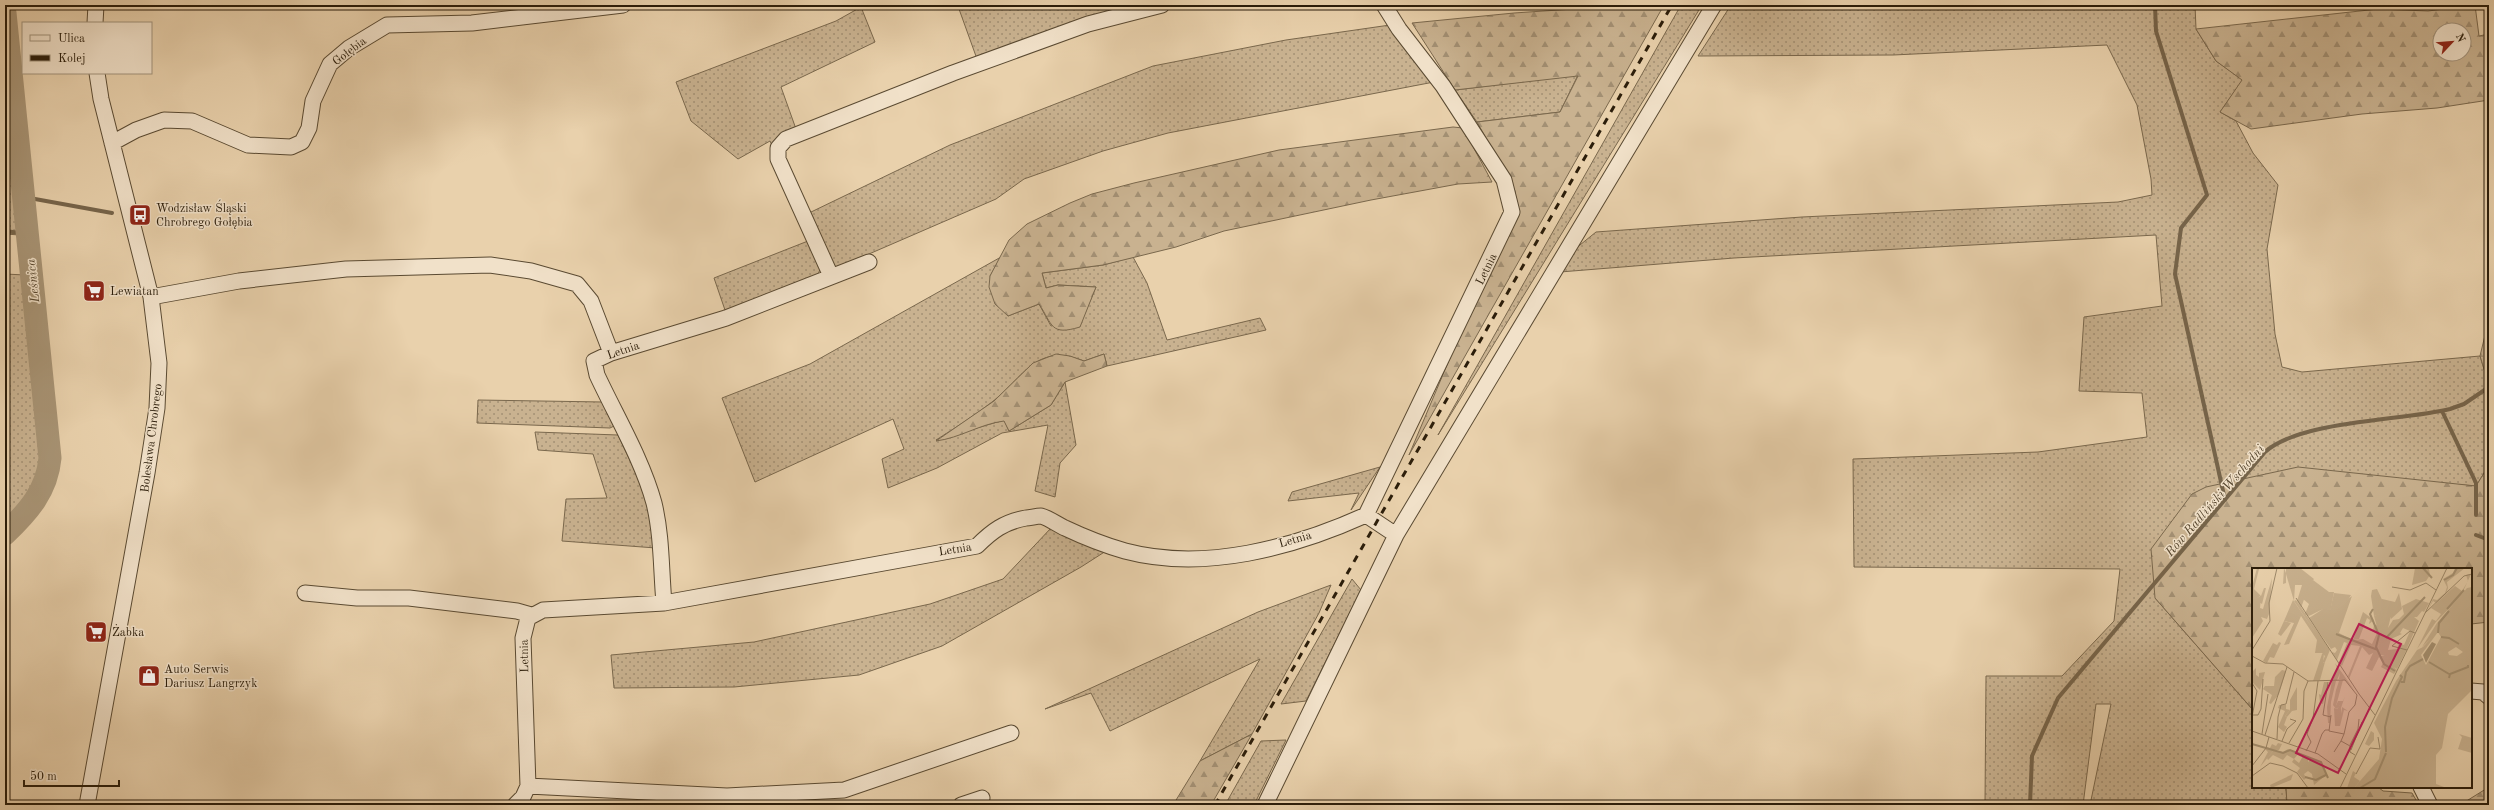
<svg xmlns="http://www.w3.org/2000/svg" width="2494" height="810" font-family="'Old Standard TT',serif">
	<defs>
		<pattern id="grass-dots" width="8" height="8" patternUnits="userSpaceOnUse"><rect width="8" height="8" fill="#c9b290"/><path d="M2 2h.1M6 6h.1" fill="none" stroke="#a39074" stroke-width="1.8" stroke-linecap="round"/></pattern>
		<pattern id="forest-firs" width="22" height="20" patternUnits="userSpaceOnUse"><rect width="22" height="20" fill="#c9b290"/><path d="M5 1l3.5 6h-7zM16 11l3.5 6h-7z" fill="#a39074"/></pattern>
	</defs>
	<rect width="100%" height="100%" fill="#e9d1ac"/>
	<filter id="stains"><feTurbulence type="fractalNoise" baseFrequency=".005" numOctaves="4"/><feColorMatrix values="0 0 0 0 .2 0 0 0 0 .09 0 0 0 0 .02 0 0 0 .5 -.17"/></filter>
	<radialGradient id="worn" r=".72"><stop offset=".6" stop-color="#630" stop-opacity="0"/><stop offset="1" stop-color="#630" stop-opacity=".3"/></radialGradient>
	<!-- grass -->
	<path fill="url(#grass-dots)" stroke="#7a684d" d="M 5,5 L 13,5 L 23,125 L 12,150 L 20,235 L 5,234 L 5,148 L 12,149 L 5,87 Z
		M 968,5 L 1146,5 L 977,59 L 959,9 Z
		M 1681,5 L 1702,5 L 1438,435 Z
		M 1731,5 L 2195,5 L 2196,29 L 2216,61 L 2243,80 L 2220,112 L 2236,121 L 2253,153 L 2278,185 L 2267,249 L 2275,334 L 2282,367 L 2302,372 L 2480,356 L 2489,385 L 2489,465 L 2476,486 L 2422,482 L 2155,598 L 2253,710 L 2253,787 L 2286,787 L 2287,805 L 2090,805 L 2111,704 L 2096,704 L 2083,805 L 1985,805 L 1986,676 L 2062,676 L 2114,621 L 2120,569 L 1854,567 L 1853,459 L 2038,452 L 2147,437 L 2142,393 L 2079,391 L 2084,317 L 2162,306 L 2156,235 L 1734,258 L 1560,272 L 1575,249 L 1596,232 L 1802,217 L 2118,202 L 2152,195 L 2151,179 L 2137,105 L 2107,45 L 1893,55 L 1698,56 Z
		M 861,7 L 875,42 L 781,87 L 796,129 L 774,150 L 770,141 L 738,159 L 691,121 L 676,82 L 836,21 Z
		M 1390,25 L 1434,82 L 1168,133 L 1103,151 L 1024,179 L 996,199 L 832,270 L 809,213 L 950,145 L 1153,66 L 1286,40 Z
		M 1578,75 L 1560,112 L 1477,122 L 1455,90 Z
		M 808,241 L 821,266 L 818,275 L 726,313 L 714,278 Z
		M 1001,257 L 990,276 L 1008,316 L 1039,304 L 1051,326 L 1083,318 L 1096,287 L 1058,285 L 1046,288 L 1042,273 L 1103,265 L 1133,257 L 1147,283 L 1167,340 L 1260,318 L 1266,330 L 1107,366 L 1104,354 L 1084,361 C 1036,342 1024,377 992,402 C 974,416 955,428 936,440 L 1004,420 L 1009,431 L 1051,405 L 1065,382 L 1076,445 L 1060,463 L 1055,497 L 1035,491 L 1048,425 L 1002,433 L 937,468 L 888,488 L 882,459 L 904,449 L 893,419 L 755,482 L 722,398 L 810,364 Z
		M 5,274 L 25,275 L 43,464 C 37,492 25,502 5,521 Z
		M 478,400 L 603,402 L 614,426 L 610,428 L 477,423 Z
		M 535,432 L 618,435 L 642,486 L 651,512 L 656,548 L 562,541 L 566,499 L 607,498 L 593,454 L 538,450 Z
		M 1380,467 L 1351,510 L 1359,493 L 1288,501 L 1292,492 Z
		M 1051,528 L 1106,551 L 1081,567 L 942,646 L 859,675 L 734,687 L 614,688 L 611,655 L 754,642 L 930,604 L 1003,579 Z
		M 1352,579 L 1361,590 L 1306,701 L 1281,704 Z
		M 1331,585 L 1319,613 L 1252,734 L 1200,761 L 1260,659 L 1110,731 L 1091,693 L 1045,709 L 1258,612 Z
		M 1286,740 L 1254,805 L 1225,805 L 1261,741 Z"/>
	<!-- forest -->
	<path fill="url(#forest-firs)" stroke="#7a684d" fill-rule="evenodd" d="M 1633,5 L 1664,5 L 1409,455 L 1466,320 L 1516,218 L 1515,191 L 1477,122 L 1560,112 L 1578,76 L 1455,90 L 1412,23 L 1514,13 Z
		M 2475,5 L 2479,36 L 2489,34 L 2489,100 L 2437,108 L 2362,114 L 2251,129 L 2220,112 L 2242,80 L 2216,61 L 2196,29 L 2378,9 L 2428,11 ZM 2440,30 L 2464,30 L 2464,54 L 2440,54 Z
		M 1453,127 L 1463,128 L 1492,182 L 1458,184 L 1371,200 L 1224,231 L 1176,247 L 1103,265 L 1042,273 L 1046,288 L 1058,285 L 1096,287 L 1080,327 C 1050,336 1053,325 1039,304 L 1008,316 L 995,304 L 989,287 L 990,276 L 1009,240 L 1027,224 L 1070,203 L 1092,194 L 1134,183 L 1279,150 Z
		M 2487,279 L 2489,280 L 2489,385 L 2480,356 L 2487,327 Z
		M 1056,354 L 1070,356 L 1084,361 L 1104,354 L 1107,366 L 1065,382 L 1051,405 L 1009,431 L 1004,421 C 980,424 960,438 936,441 L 994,401 L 1033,363 Z
		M 2489,465 L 2489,622 L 2471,624 L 2471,569 L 2253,569 L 2253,710 L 2155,598 L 2151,549 L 2192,494 L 2206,487 L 2298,467 L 2476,486 Z
		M 1252,734 L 1211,805 L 1173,805 L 1200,761 Z
		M 2286,787 L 2378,787 L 2383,791 L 2412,793 L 2419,805 L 2287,805 Z
		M 2489,787 L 2489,805 L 2460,805 Z"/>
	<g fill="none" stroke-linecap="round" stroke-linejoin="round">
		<!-- stream -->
		<path stroke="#76644a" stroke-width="4" d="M 2155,5 L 2156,31 L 2207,195 L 2181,228 L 2175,274 L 2225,500
			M 24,197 L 112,213
			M 5,231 L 28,234
			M 2442,411 L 2476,483 L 2476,515
			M 2476,535 L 2489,540
			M 2030,805 L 2032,756 L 2058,698 L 2265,452 C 2301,420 2402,421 2450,409 L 2464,404 L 2489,387"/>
		<!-- river -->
		<path stroke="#a89475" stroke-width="23" d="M 5,13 L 50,458 C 47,491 28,512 5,534"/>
		<!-- minor casing -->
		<g stroke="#5a4a32" stroke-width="17">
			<path id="minor" d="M 95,23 L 96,5
				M 112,143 L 136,130 L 164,120 L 192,121 L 248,145 L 291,147 L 302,142 L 309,128 L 313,101 L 330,64 L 349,48 L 387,25 L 472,23 L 623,5
				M 831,276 L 778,159 L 778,148 L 786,139 L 953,73 L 1088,24 L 1162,5
				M 151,297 L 239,281 L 346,269 L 490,265 L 531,271 L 577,284 L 591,301 L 611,353
				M 1366,515 L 1396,535
				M 305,593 L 357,598 L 409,598 L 517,611 L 531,615
				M 664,603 L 977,546 C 992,531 1004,522 1026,518 C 1030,518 1036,516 1041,516 C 1049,518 1058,525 1065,528 C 1084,537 1104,545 1125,551 C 1204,572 1293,548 1366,515 L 1512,212 L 1504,180 L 1443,86 L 1399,29 L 1384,5
				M 2471,691 L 2483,692 L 2489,697
				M 528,786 L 727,796 L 844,790 L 1011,733
				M 2421,787 L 2430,805
				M 87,805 L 147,473 L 157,408 L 159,363 L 151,297 L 101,99 L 97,73
				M 515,805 L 523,797 L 528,786 L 523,638 L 528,618 L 543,610 L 664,603 C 661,570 662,536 654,503 C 642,459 616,416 597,375 L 594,361 L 611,353 L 726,318 L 869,262
				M 961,805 L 982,798
				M 1265,805 L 1396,535 L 1714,5"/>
		</g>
		<!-- minor -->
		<use href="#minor" stroke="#f1e1c9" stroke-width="15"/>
		<!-- rail -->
		<path stroke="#2b1d0a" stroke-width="3" stroke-dasharray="7 7" stroke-linecap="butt" d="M 1215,805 L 1672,5"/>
	</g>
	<!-- icons -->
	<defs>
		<g id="bus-square" transform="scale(1.15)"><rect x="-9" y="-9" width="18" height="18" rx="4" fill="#8f2418" stroke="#f1e1c9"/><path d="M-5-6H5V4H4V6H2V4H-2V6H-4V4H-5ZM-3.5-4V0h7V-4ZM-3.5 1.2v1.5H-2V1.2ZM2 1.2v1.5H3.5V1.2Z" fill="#fff"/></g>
		<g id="supermarket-square" transform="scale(1.15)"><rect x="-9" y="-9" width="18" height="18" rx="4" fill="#8f2418" stroke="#f1e1c9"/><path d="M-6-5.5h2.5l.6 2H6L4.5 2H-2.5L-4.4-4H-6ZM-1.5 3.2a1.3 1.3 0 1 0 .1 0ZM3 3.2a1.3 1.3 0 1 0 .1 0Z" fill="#fff"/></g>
		<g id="shop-square" transform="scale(1.15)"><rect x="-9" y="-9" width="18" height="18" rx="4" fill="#8f2418" stroke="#f1e1c9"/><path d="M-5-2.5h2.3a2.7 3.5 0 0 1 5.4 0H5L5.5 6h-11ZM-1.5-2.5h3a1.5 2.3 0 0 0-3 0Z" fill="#fff"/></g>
	</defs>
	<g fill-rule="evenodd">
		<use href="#bus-square" x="140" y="215"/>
		<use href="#supermarket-square" x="94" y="291"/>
		<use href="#supermarket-square" x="96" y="632"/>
		<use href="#shop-square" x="149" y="676"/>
	</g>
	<g text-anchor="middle" stroke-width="3" stroke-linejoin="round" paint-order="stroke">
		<!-- street labels -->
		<g font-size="12" fill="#2b1d0a" stroke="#f1e1c9">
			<text transform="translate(349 51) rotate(-37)" y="4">Gołębia</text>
			<text transform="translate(1486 269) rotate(-64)" y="4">Letnia</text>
			<text transform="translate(623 350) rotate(-19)" y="4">Letnia</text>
			<text transform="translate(151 438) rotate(-83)" y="4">Bolesława Chrobrego</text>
			<text transform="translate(1295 539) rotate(-16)" y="4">Letnia</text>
			<text transform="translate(955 549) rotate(-9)" y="4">Letnia</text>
			<text transform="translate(524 656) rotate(-91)" y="4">Letnia</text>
		</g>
		<!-- poi labels -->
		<g font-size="12" fill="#2b1d0a" stroke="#f1e1c9" text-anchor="start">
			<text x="156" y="212">Wodzisław Śląski<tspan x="156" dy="14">Chrobrego Gołębia</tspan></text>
			<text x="110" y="295">Lewiatan</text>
			<text x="112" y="636">Żabka</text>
			<text x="164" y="673">Auto Serwis<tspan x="164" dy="14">Dariusz Langrzyk</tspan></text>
		</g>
		<!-- water labels -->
		<g font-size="13" font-style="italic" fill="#57472f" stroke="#f1e1c9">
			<text transform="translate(32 281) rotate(-96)" y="5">Leśnica</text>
			<text transform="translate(2214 500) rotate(-49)" y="5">Rów Radliński Wschodni</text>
		</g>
	</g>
	<!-- overview -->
	<g transform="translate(2252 568)">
		<rect width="220" height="220" fill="#e9d1ac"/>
		<path d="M 5,0 L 7,1 L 2,21 L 9,28 L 12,20 L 14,20 L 10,36 L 7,34 L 8,28 L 0,34 L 0,19 ZM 219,6 L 209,28 L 184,54 L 165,81 L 180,51 L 184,53 L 189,46 L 179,40 L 203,18 L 210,23 L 216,13 L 214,7 ZM 61,12 L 77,24 L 82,24 L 78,45 L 100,28 L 87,65 L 101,72 L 111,71 L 120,76 L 125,65 L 130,66 L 132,69 L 126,78 L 129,88 L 140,85 L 152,87 L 145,101 L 142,99 L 145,102 L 142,106 L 129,99 L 131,95 L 127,89 L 120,103 L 114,100 L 121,85 L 117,87 L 110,79 L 97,111 L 96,108 L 108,78 L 99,77 L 90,98 L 87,94 L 95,75 L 92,74 L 85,92 L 80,84 L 83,85 L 85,82 L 83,79 L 79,81 L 57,50 L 71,41 L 57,48 L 53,46 L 57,36 L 51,31 L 56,16 ZM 147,25 L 150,41 L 139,51 L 138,48 L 140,46 L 132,51 L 125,59 L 122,48 L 127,46 L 130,31 L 143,34 ZM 41,32 L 67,70 L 42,33 L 44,32 L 78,82 L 73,94 L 70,95 L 73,88 L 70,85 L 63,85 L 65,72 L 49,48 L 37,76 L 32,77 L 42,55 L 32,53 ZM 80,113 L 84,113 L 79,134 L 78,155 L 76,155 L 75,139 ZM 72,114 L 76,114 L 71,136 L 68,135 L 67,126 L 69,127 ZM 93,128 L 89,140 L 90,146 L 90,139 L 96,143 L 92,142 L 88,158 L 83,158 L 82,140 L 85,141 L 88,137 L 84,138 L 86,133 L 91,133 ZM 27,137 L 34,137 L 34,141 L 38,142 L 33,148 L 35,149 L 32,157 L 35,159 L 32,164 L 26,159 L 33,143 L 26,140 ZM 119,163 L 122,165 L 122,172 L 117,178 L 113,176 ZM 36,181 L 56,190 L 56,194 L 59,191 L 69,194 L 74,207 L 62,217 L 60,206 L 56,203 L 52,206 L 54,210 L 52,212 L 45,204 L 48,200 L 40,194 L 42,191 L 47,195 L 51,188 L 46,186 L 42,191 L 35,187 L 31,192 L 21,187 L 16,192 L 15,190 L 22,182 L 31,184 ZM 101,203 L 104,205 L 102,209 L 108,213 L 102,220 L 95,220 ZM 41,206 L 39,212 L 19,220 L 18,217 Z" fill="#c9b290"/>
		<path d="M 32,0 L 34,5 L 34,0 L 48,0 L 62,11 L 57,17 L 49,40 L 45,33 L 50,17 L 43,17 L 42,33 L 34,6 L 34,15 L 31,16 ZM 163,0 L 177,1 L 178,7 L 174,13 L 160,17 ZM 203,0 L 213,0 L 195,14 L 196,20 L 194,26 L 184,35 L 181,33 L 176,42 L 181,31 L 185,32 L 193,25 L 195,19 L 191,11 L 201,5 ZM 20,10 L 17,46 L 15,51 L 9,49 L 11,53 L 0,70 L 0,32 L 9,28 L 8,40 L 11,41 ZM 220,19 L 220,122 L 196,146 L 190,180 L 184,187 L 184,216 L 192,219 L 102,220 L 127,191 L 130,171 L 122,155 L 144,113 L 165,82 L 171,79 L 179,70 L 170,79 L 185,55 L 215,20 ZM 186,64 L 189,69 L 174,97 L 169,87 ZM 204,79 L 211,84 L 205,88 L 197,87 L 196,84 ZM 125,21 L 134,40 L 131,40 L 132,45 L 122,48 L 119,28 L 120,22 ZM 82,25 L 99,27 L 92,39 L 87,40 L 82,49 L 77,47 ZM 164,31 L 177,35 L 172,44 L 170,43 L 165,49 L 162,49 L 167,53 L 152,87 L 127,87 L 126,78 L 131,69 L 121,63 L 122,57 L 125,57 L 131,51 L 128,47 L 140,45 L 142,48 L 139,48 L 136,60 L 141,52 L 147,51 L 152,46 L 150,38 ZM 151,60 L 158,63 L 152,77 L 147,75 L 145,81 L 136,82 L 139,71 L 150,66 L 148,65 ZM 111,44 L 122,52 L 117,56 L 118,52 L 115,50 L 107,71 L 101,72 ZM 32,53 L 39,55 L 29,68 L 26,66 ZM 27,74 L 29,75 L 22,90 L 18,89 L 15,95 L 11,93 L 21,75 L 25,77 ZM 72,85 L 71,95 L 73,94 L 68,112 L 61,113 L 70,86 ZM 83,95 L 103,123 L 93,112 L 87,111 L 88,105 L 85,112 L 81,112 L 85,100 ZM 4,100 L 4,107 L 7,109 L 7,105 L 13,104 L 8,122 L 0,114 L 0,104 ZM 30,102 L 34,103 L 27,126 L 19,136 L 17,135 L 20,127 L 11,121 L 13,118 L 22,118 L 23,109 ZM 91,112 L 84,138 L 86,135 L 88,138 L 84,141 L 81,137 L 84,122 L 87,113 ZM 45,119 L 45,142 L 40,143 L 35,149 L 33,148 L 38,142 L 38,132 ZM 207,166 L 220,170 L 220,185 L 206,181 L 210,169 ZM 26,175 L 30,176 L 27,182 L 22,182 L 8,199 L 16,184 L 13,181 L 15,179 L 18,180 L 20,176 L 24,178 Z" fill="#c9b290" fill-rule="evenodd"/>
		<path d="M 180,74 L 184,76 L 174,95 L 171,87 Z" fill="#a89475"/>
		<path fill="none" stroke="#a89475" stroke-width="2" d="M 171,0 L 180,10M 192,12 L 201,7 L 205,0M 121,41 L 118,46 L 127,67 L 124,79 L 132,96 L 143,103M 195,41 L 212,22M 186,65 L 187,55 L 197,43M 84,66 L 126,82M 189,69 L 197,70 L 207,76M 134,70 L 173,29M 177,94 L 197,106M 197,110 L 198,106 L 216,99 L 216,97M 149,114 L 152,114 L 154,104 L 158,98 L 171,91M 0,176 L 31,185 L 38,182 L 69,194 L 76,210M 134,184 L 133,159 L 140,130 L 150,109 L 148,107M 53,209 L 64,212 L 74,207M 108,220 L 123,211 L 134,185"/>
		<path fill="none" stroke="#9d896b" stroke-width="1" d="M 140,19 L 158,22 L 174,15 L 184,22M 44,30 L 107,126 L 123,147M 173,45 L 212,8 L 220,6M 0,82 L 18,53 L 17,35 L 25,0M 155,82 L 140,78 L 158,63 L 163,65M 0,88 L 13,95 L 31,96 L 56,113 L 93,112 L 105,127 L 103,137 L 97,144 L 92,166M 76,114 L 71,147 L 79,149M 0,115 L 5,123 L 0,149M 1,147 L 6,147 L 9,141 L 11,111M 79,147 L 77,163 L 92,166 L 89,173 L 98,178 L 98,184 L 103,187M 0,163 L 66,186 L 94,206M 10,166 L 16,126M 13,167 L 35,99M 25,171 L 26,149 L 29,137 L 34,136 L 42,104M 30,173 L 35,161 L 44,153 L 38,151M 37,175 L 51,151 L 52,123 L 56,113M 98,177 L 106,161 L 107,151M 99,182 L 110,154M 54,183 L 59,174 L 55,166 L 61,150 L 66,113M 82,184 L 89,173M 63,185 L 70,166 L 73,162 L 77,162M 0,198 L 14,180 L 17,169M 104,206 L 118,180 L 128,181 L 126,169M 0,208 L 18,195 L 31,198 L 45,205 L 56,220M 88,220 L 195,0"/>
		<path fill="#c2185b" fill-opacity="0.15" stroke="#c2185b" stroke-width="2" d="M 107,56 L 149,76 L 86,205 L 44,185 Z"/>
		<rect width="220" height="220" fill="none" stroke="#2b1d0a" stroke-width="2"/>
	</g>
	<!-- margin -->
	<rect width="2494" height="810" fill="none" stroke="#e9d1ac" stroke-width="20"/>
	<rect x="6" y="6" width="2482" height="798" fill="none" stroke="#2b1d0a" stroke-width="2"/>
	<rect x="10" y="10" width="2474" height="790" fill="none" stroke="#2b1d0a"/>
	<!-- legend -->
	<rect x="22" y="22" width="130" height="52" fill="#f1e1c9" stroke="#a2937d"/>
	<rect x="30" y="35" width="20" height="6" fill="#f1e1c9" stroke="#a2937d"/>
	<text x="58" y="42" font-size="12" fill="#2b1d0a">Ulica</text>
	<rect x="30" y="55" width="20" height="6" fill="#2b1d0a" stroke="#a2937d"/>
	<text x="58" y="62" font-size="12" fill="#2b1d0a">Kolej</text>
	<!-- north arrow -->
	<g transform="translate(2452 42) rotate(64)"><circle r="19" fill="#f1e1c9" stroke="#a2937d"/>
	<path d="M0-3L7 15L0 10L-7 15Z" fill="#8f2418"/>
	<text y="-6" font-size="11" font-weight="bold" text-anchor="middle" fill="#2b1d0a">N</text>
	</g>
	<!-- scale -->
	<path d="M24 780v6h95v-6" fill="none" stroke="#2b1d0a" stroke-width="2"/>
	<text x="30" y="780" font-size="12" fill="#2b1d0a" stroke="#f1e1c9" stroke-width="3" paint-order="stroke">50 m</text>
	<rect width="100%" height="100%" filter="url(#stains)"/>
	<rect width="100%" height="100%" fill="url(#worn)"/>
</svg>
